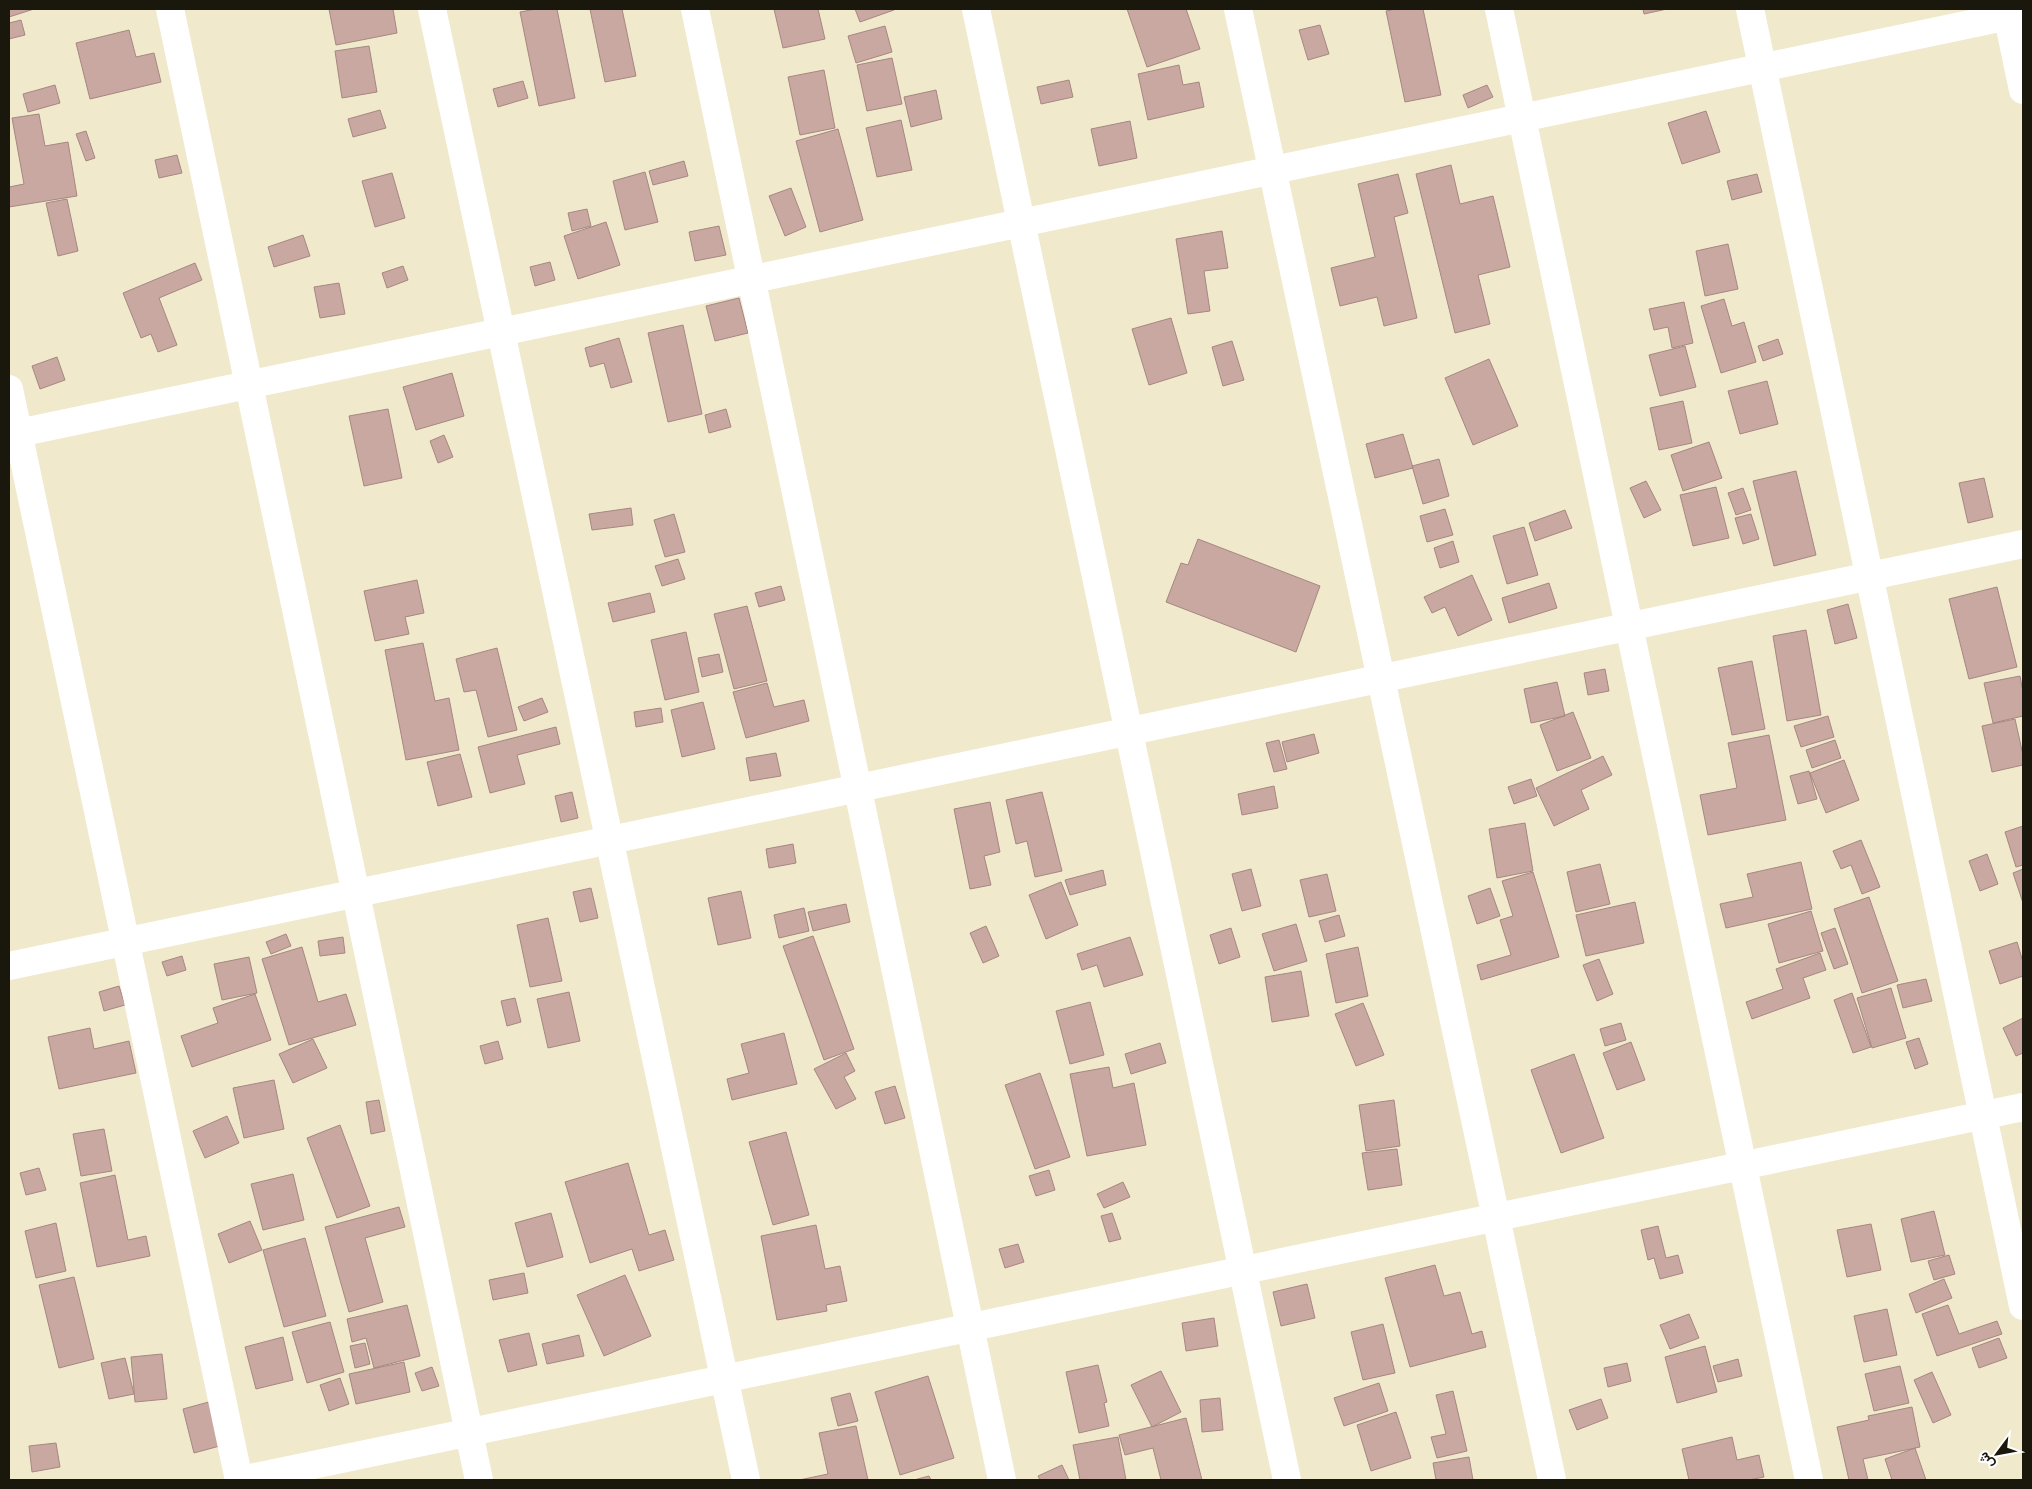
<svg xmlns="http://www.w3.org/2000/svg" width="2032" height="1489" font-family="Poppins,Vazirmatn,sans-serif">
	<rect width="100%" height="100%" fill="#f1e9cc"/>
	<!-- building -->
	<path fill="#c8a8a1" stroke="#a68781" d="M 9,9 L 34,9 L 9,17 Z
		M 329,9 L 393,9 L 397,33 L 336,45 Z
		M 536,9 L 557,9 L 575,98 L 539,106 L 520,12 Z
		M 590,9 L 622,9 L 636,76 L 605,82 Z
		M 774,9 L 818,9 L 825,39 L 783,48 Z
		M 855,9 L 893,9 L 894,10 L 860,22 Z
		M 1127,9 L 1186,9 L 1200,49 L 1147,67 Z
		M 1396,9 L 1423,9 L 1441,95 L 1405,102 L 1386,11 Z
		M 1643,9 L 1667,9 L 1644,14 Z
		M 21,20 L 25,35 L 9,39 L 9,23 Z
		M 1320,25 L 1329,54 L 1308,60 L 1299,30 Z
		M 885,26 L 892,52 L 856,63 L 848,36 Z
		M 129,30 L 136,57 L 154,53 L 161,82 L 90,99 L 76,43 Z
		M 369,46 L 377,92 L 342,98 L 335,51 Z
		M 892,58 L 902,104 L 867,111 L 857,65 Z
		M 1179,65 L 1183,85 L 1199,82 L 1204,107 L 1148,120 L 1138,74 Z
		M 824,70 L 835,128 L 800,135 L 788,77 Z
		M 1069,80 L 1073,97 L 1041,104 L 1037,87 Z
		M 523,81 L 528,98 L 498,107 L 493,89 Z
		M 55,85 L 60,103 L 28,112 L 23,94 Z
		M 1487,85 L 1493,97 L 1468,108 L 1463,95 Z
		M 936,90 L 942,119 L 911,127 L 904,97 Z
		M 380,110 L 386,128 L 353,137 L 348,119 Z
		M 1706,111 L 1720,152 L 1682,164 L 1668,123 Z
		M 39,114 L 45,146 L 68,142 L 77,196 L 9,207 L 9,187 L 24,184 L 12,118 Z
		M 901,120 L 912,170 L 877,177 L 866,128 Z
		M 1130,121 L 1137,158 L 1099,166 L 1091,129 Z
		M 838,129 L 863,220 L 820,232 L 796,141 Z
		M 86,131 L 95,158 L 86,161 L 76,134 Z
		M 177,155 L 182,173 L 159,178 L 155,160 Z
		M 684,161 L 688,176 L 653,185 L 649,171 Z
		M 1451,165 L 1460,204 L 1493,196 L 1510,267 L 1478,275 L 1490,324 L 1455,333 L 1416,174 Z
		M 645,172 L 658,222 L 625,230 L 613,181 Z
		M 392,173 L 405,218 L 375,227 L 362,181 Z
		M 1398,174 L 1408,213 L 1394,217 L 1417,318 L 1384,326 L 1377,297 L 1340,306 L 1331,268 L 1375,257 L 1358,184 Z
		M 1757,174 L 1762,192 L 1732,200 L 1727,181 Z
		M 791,188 L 806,227 L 785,236 L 769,196 Z
		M 67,199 L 78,251 L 58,256 L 46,203 Z
		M 587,209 L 591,226 L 572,231 L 568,213 Z
		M 606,222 L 620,265 L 578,279 L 564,236 Z
		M 719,226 L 726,255 L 695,261 L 689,232 Z
		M 1222,231 L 1228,268 L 1204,271 L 1210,311 L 1188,314 L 1176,239 Z
		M 303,235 L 310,256 L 274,267 L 268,247 Z
		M 1728,244 L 1738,289 L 1705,296 L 1696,251 Z
		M 550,262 L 555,280 L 535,286 L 530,267 Z
		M 195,263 L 202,280 L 159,298 L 177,345 L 158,352 L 151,334 L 141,338 L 123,293 Z
		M 403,266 L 408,280 L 387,288 L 382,273 Z
		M 339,283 L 345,314 L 320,318 L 314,287 Z
		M 739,298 L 748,333 L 715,341 L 706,306 Z
		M 1724,299 L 1732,326 L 1744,322 L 1756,362 L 1721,373 L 1701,306 Z
		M 1684,302 L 1693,343 L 1672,348 L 1668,327 L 1654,330 L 1649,309 Z
		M 1171,318 L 1187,373 L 1149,385 L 1132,329 Z
		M 683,325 L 702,414 L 668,422 L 648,333 Z
		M 619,338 L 632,382 L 611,388 L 604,363 L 590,367 L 585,348 Z
		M 1778,339 L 1783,354 L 1763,361 L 1758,346 Z
		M 1232,341 L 1244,380 L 1223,386 L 1212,347 Z
		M 1685,346 L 1696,387 L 1660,396 L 1649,355 Z
		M 57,357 L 65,380 L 40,389 L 32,366 Z
		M 1489,359 L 1518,426 L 1473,445 L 1445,378 Z
		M 452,373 L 464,416 L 416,430 L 403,387 Z
		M 1767,381 L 1778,424 L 1740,434 L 1728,391 Z
		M 1683,401 L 1692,443 L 1659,450 L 1650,408 Z
		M 388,409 L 402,478 L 364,486 L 349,416 Z
		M 726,409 L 731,427 L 709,433 L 705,415 Z
		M 1403,434 L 1413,468 L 1375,478 L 1366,444 Z
		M 444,435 L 453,457 L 438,463 L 430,441 Z
		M 1709,442 L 1722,478 L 1683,491 L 1671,455 Z
		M 1439,459 L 1449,496 L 1423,504 L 1412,466 Z
		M 1796,471 L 1816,555 L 1774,566 L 1753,481 Z
		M 1984,478 L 1993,517 L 1968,523 L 1959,483 Z
		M 1646,481 L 1661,510 L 1644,518 L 1630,488 Z
		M 1716,487 L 1729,538 L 1693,546 L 1680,495 Z
		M 1743,488 L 1751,510 L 1736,515 L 1728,493 Z
		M 631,508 L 633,525 L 592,530 L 589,514 Z
		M 1445,509 L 1453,535 L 1427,542 L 1420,516 Z
		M 1565,510 L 1572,528 L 1535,541 L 1529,523 Z
		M 674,514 L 685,552 L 665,557 L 654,520 Z
		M 1751,514 L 1759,539 L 1743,544 L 1735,518 Z
		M 1524,527 L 1538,575 L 1507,584 L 1493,536 Z
		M 1198,539 L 1320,586 L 1296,652 L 1166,602 L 1181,563 L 1188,565 Z
		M 1453,541 L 1459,562 L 1440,568 L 1434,548 Z
		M 678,559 L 685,579 L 662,586 L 655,566 Z
		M 1472,575 L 1492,620 L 1458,636 L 1445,607 L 1432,613 L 1424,597 Z
		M 417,580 L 424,613 L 405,617 L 409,634 L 375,641 L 364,591 Z
		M 1549,583 L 1557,608 L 1509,623 L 1502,598 Z
		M 781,586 L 785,600 L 759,607 L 755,593 Z
		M 1997,587 L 2017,667 L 1969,679 L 1949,599 Z
		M 650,593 L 655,612 L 613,622 L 608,603 Z
		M 1848,604 L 1857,638 L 1835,644 L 1827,610 Z
		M 747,606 L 767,681 L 734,689 L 714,614 Z
		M 1806,630 L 1821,715 L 1787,721 L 1773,636 Z
		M 686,632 L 699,692 L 665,700 L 651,640 Z
		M 423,643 L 435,701 L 449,698 L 459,750 L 406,760 L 385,650 Z
		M 497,648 L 517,730 L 488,737 L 476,690 L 464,692 L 456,659 Z
		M 719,654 L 723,672 L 702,677 L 698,658 Z
		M 1752,661 L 1765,729 L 1732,735 L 1718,668 Z
		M 1605,669 L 1609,691 L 1588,695 L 1584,673 Z
		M 2020,676 L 2023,692 L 2023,716 L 1993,723 L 1984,683 Z
		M 1557,682 L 1565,716 L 1531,723 L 1524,689 Z
		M 767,683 L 774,707 L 804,700 L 809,721 L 746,738 L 733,692 Z
		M 542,698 L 548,712 L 524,721 L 518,707 Z
		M 703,702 L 715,749 L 682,757 L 671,710 Z
		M 661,708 L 663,722 L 636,727 L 634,712 Z
		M 1573,712 L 1591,758 L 1557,771 L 1540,725 Z
		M 1828,716 L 1834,737 L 1801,747 L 1794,726 Z
		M 2015,719 L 2023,755 L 2023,765 L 1992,772 L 1982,726 Z
		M 556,727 L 560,744 L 517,755 L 525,784 L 490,793 L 478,747 Z
		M 1314,734 L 1319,753 L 1287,762 L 1282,742 Z
		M 1769,735 L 1786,820 L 1708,835 L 1700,795 L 1737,788 L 1728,743 Z
		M 1279,740 L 1287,769 L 1274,772 L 1266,743 Z
		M 1835,740 L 1841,758 L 1812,768 L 1806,750 Z
		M 776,753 L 781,776 L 750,781 L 746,758 Z
		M 460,754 L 472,797 L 438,806 L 427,762 Z
		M 1603,756 L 1612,775 L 1581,790 L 1589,809 L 1554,826 L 1536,788 Z
		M 1844,760 L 1859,800 L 1826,813 L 1810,773 Z
		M 1809,771 L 1817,799 L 1798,804 L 1790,776 Z
		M 1531,779 L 1537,796 L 1514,804 L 1508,787 Z
		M 1274,786 L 1278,808 L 1242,815 L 1238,794 Z
		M 572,792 L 578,818 L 561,822 L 555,796 Z
		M 1042,792 L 1062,871 L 1035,877 L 1027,841 L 1016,844 L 1006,800 Z
		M 990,802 L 1000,852 L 984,856 L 991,885 L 970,889 L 954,809 Z
		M 1525,823 L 1533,871 L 1497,878 L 1489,829 Z
		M 2023,826 L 2023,865 L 2016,867 L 2005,832 Z
		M 1861,840 L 1880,887 L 1862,894 L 1851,865 L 1841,869 L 1833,851 Z
		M 793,844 L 796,863 L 769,868 L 766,849 Z
		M 1987,854 L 1998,884 L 1980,891 L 1969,861 Z
		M 1801,862 L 1812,909 L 1726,928 L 1720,904 L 1753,897 L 1747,874 Z
		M 1600,864 L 1610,904 L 1576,912 L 1567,872 Z
		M 1251,869 L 1261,906 L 1242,911 L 1232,874 Z
		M 2023,869 L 2023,903 L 2013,873 Z
		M 1103,870 L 1106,885 L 1070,895 L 1065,880 Z
		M 1533,872 L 1559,957 L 1481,980 L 1477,965 L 1511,955 L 1500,920 L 1513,916 L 1502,881 Z
		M 1327,874 L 1336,911 L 1309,917 L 1300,880 Z
		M 1061,882 L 1078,925 L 1046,939 L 1029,895 Z
		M 591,888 L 598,918 L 580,922 L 573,892 Z
		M 1490,888 L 1500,916 L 1477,924 L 1468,896 Z
		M 741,891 L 751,938 L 718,945 L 708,898 Z
		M 1869,897 L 1898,981 L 1862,993 L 1834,909 Z
		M 1635,902 L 1644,943 L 1586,956 L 1576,915 Z
		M 846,904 L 850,922 L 813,931 L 808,912 Z
		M 804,908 L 809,931 L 779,938 L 774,915 Z
		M 1811,911 L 1823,951 L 1779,963 L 1768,924 Z
		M 1339,915 L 1345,936 L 1325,942 L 1319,921 Z
		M 548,918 L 562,981 L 530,987 L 517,925 Z
		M 1296,924 L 1307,961 L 1274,971 L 1262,934 Z
		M 986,926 L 999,956 L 983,963 L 970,933 Z
		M 1231,928 L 1240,957 L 1219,964 L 1210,935 Z
		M 1835,928 L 1848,964 L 1834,969 L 1821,933 Z
		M 286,934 L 291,946 L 271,954 L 266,942 Z
		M 813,936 L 854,1049 L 824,1060 L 783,946 Z
		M 343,937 L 345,953 L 320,956 L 318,941 Z
		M 1130,937 L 1143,975 L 1104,987 L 1097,965 L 1082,970 L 1077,954 Z
		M 2017,942 L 2023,962 L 2023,976 L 2000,984 L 1989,951 Z
		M 302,947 L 318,1002 L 346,994 L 356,1025 L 289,1045 L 262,959 Z
		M 1358,947 L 1368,996 L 1336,1003 L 1326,954 Z
		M 1820,953 L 1826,970 L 1803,978 L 1810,998 L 1752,1019 L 1746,1002 L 1783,989 L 1776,969 Z
		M 182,956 L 186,970 L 167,976 L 162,962 Z
		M 249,957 L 257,993 L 222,1000 L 214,964 Z
		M 1599,959 L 1613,994 L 1597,1001 L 1583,965 Z
		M 1301,971 L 1309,1016 L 1272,1022 L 1265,977 Z
		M 1926,979 L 1932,1001 L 1903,1008 L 1897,985 Z
		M 119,986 L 125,1005 L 104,1011 L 99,992 Z
		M 1891,988 L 1906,1038 L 1872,1048 L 1857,998 Z
		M 569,992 L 580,1041 L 548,1048 L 537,999 Z
		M 1852,993 L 1871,1047 L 1853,1053 L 1834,1000 Z
		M 255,994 L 271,1040 L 192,1067 L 181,1036 L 218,1023 L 213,1008 Z
		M 515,998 L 521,1022 L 507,1026 L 501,1001 Z
		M 1090,1002 L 1104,1055 L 1070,1064 L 1056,1011 Z
		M 1363,1003 L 1384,1055 L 1356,1066 L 1335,1014 Z
		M 2023,1018 L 2023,1053 L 2016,1056 L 2003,1028 Z
		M 1621,1023 L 1626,1040 L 1605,1046 L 1600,1029 Z
		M 90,1028 L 94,1049 L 129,1041 L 136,1073 L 59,1089 L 48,1037 Z
		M 784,1033 L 797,1084 L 732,1100 L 727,1079 L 749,1073 L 741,1044 Z
		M 1919,1038 L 1928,1064 L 1915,1069 L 1906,1042 Z
		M 313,1039 L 327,1068 L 293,1083 L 279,1054 Z
		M 498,1041 L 503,1059 L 485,1064 L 480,1046 Z
		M 1631,1042 L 1645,1080 L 1617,1090 L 1603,1053 Z
		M 1160,1043 L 1166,1063 L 1131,1074 L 1125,1054 Z
		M 846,1053 L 855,1071 L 844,1077 L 856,1099 L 836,1109 L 814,1069 Z
		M 1574,1054 L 1604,1138 L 1561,1153 L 1531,1070 Z
		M 1109,1067 L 1113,1088 L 1134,1083 L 1146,1145 L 1087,1156 L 1070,1074 Z
		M 1040,1073 L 1070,1157 L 1035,1169 L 1005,1085 Z
		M 274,1080 L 284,1129 L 244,1138 L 233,1088 Z
		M 895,1086 L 905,1118 L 885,1124 L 875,1092 Z
		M 379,1100 L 385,1131 L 371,1134 L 366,1102 Z
		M 1394,1100 L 1400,1146 L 1366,1151 L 1359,1105 Z
		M 227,1116 L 239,1143 L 205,1158 L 193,1131 Z
		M 340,1125 L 370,1206 L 337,1218 L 307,1138 Z
		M 104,1129 L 112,1171 L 81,1176 L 73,1134 Z
		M 786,1132 L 809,1215 L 773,1225 L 749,1142 Z
		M 1397,1149 L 1402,1185 L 1368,1190 L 1362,1153 Z
		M 628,1163 L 649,1235 L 665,1230 L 674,1260 L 639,1271 L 632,1249 L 590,1263 L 565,1182 Z
		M 39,1168 L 46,1190 L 26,1195 L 20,1173 Z
		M 1049,1170 L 1055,1190 L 1036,1196 L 1029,1176 Z
		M 293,1174 L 304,1220 L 263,1230 L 251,1184 Z
		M 115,1175 L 128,1240 L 146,1236 L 150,1256 L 97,1267 L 80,1183 Z
		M 1123,1182 L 1130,1197 L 1104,1208 L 1097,1194 Z
		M 399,1207 L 405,1227 L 365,1238 L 383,1302 L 349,1312 L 325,1227 Z
		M 1934,1211 L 1945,1255 L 1911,1262 L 1901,1219 Z
		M 551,1213 L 563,1257 L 527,1267 L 515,1223 Z
		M 1112,1213 L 1121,1239 L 1109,1242 L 1101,1216 Z
		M 250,1221 L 262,1250 L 229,1263 L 218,1234 Z
		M 56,1223 L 66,1271 L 36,1278 L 25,1231 Z
		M 1871,1224 L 1881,1270 L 1847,1277 L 1837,1230 Z
		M 816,1225 L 825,1269 L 840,1266 L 847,1301 L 826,1305 L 827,1311 L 777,1320 L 761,1236 Z
		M 1658,1226 L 1666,1258 L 1678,1255 L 1683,1273 L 1660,1279 L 1654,1258 L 1648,1260 L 1641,1230 Z
		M 305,1238 L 326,1316 L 284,1327 L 263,1250 Z
		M 1018,1244 L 1024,1262 L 1005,1268 L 999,1249 Z
		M 1949,1255 L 1955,1274 L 1934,1280 L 1928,1261 Z
		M 1435,1265 L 1444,1296 L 1460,1292 L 1472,1334 L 1482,1331 L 1486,1347 L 1410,1367 L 1385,1278 Z
		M 524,1273 L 528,1293 L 493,1300 L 489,1280 Z
		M 625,1275 L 651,1336 L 604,1356 L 577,1295 Z
		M 74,1277 L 94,1359 L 59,1368 L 39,1285 Z
		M 1944,1279 L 1952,1298 L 1916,1313 L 1909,1294 Z
		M 1307,1284 L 1315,1318 L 1281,1326 L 1273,1292 Z
		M 407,1305 L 420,1356 L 374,1368 L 366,1338 L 352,1342 L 347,1319 Z
		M 1948,1305 L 1959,1334 L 1997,1321 L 2002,1334 L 1937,1356 L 1922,1314 Z
		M 1887,1309 L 1897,1355 L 1864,1362 L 1854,1316 Z
		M 1689,1314 L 1699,1338 L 1670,1349 L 1660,1325 Z
		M 1214,1318 L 1218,1346 L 1186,1351 L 1182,1323 Z
		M 330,1322 L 344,1372 L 307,1383 L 292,1332 Z
		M 1383,1324 L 1395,1373 L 1363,1380 L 1351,1332 Z
		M 529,1333 L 537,1365 L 508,1372 L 499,1340 Z
		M 579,1335 L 584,1356 L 547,1364 L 542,1344 Z
		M 283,1337 L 293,1380 L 256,1389 L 245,1347 Z
		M 1999,1338 L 2007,1358 L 1979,1368 L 1972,1348 Z
		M 365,1343 L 370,1364 L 355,1368 L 350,1346 Z
		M 1705,1346 L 1717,1392 L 1677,1403 L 1665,1357 Z
		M 162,1354 L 167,1399 L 135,1402 L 131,1357 Z
		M 125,1358 L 134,1394 L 109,1399 L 101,1363 Z
		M 1738,1359 L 1742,1376 L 1718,1382 L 1713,1366 Z
		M 404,1362 L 410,1392 L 356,1404 L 349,1374 Z
		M 1627,1363 L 1631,1381 L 1608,1387 L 1604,1368 Z
		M 1098,1365 L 1107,1402 L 1104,1403 L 1109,1426 L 1079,1433 L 1066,1372 Z
		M 1900,1366 L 1909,1403 L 1874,1411 L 1865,1374 Z
		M 432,1367 L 439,1386 L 422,1391 L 415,1373 Z
		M 1161,1371 L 1181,1412 L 1152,1427 L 1131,1385 Z
		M 1932,1372 L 1951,1415 L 1933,1423 L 1914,1380 Z
		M 928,1376 L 954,1458 L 900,1475 L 875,1392 Z
		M 340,1378 L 349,1404 L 329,1411 L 320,1385 Z
		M 1379,1383 L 1388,1411 L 1344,1426 L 1334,1398 Z
		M 1453,1391 L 1467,1451 L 1437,1458 L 1431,1437 L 1446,1434 L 1436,1395 Z
		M 850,1393 L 858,1421 L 838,1426 L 831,1398 Z
		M 1220,1398 L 1223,1430 L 1202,1432 L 1200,1400 Z
		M 1601,1399 L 1608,1418 L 1577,1430 L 1569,1410 Z
		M 216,1400 L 227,1444 L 194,1453 L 183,1409 Z
		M 1912,1407 L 1920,1447 L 1863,1459 L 1868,1480 L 1849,1480 L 1837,1427 L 1869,1420 L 1868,1416 Z
		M 1396,1412 L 1411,1458 L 1371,1471 L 1357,1425 Z
		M 1186,1418 L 1202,1480 L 1161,1480 L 1153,1448 L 1125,1455 L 1119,1435 Z
		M 856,1426 L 868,1480 L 799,1480 L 828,1474 L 819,1433 Z
		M 1118,1437 L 1126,1480 L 1080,1480 L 1073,1445 Z
		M 1732,1437 L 1737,1460 L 1759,1455 L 1764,1477 L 1749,1480 L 1689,1480 L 1682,1449 Z
		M 56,1443 L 60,1467 L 32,1472 L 29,1446 Z
		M 1915,1448 L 1926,1480 L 1892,1480 L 1885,1459 Z
		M 1469,1457 L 1473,1480 L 1436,1480 L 1433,1463 Z
		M 1062,1465 L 1069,1480 L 1040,1480 L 1038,1476 Z
		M 929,1476 L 931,1480 L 914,1480 Z"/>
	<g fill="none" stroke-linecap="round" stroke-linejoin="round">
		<!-- minor -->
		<path stroke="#fff" stroke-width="28" d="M 170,9 L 479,1480
			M 432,9 L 746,1480
			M 695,9 L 1002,1480
			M 1238,9 L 1552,1480
			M 1499,9 L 1809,1480
			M 1750,9 L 2023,1306
			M 2006,9 L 2023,90
			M 9,389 L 239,1480
			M 9,435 L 2023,13
			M 9,966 L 2023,544
			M 241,1480 L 2023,1107"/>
		<!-- tertiary -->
		<path stroke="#fff" stroke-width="28" d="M 976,9 L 1287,1480"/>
	</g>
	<!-- border -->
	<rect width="2032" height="1489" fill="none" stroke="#1a170d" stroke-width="20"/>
	<!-- north arrow -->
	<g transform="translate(1997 1454) rotate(238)" stroke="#ffffff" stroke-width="4" paint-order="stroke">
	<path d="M0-4L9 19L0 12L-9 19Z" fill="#1a170d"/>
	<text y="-8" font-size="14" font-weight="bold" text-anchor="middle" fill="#1a170d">ش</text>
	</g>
</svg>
